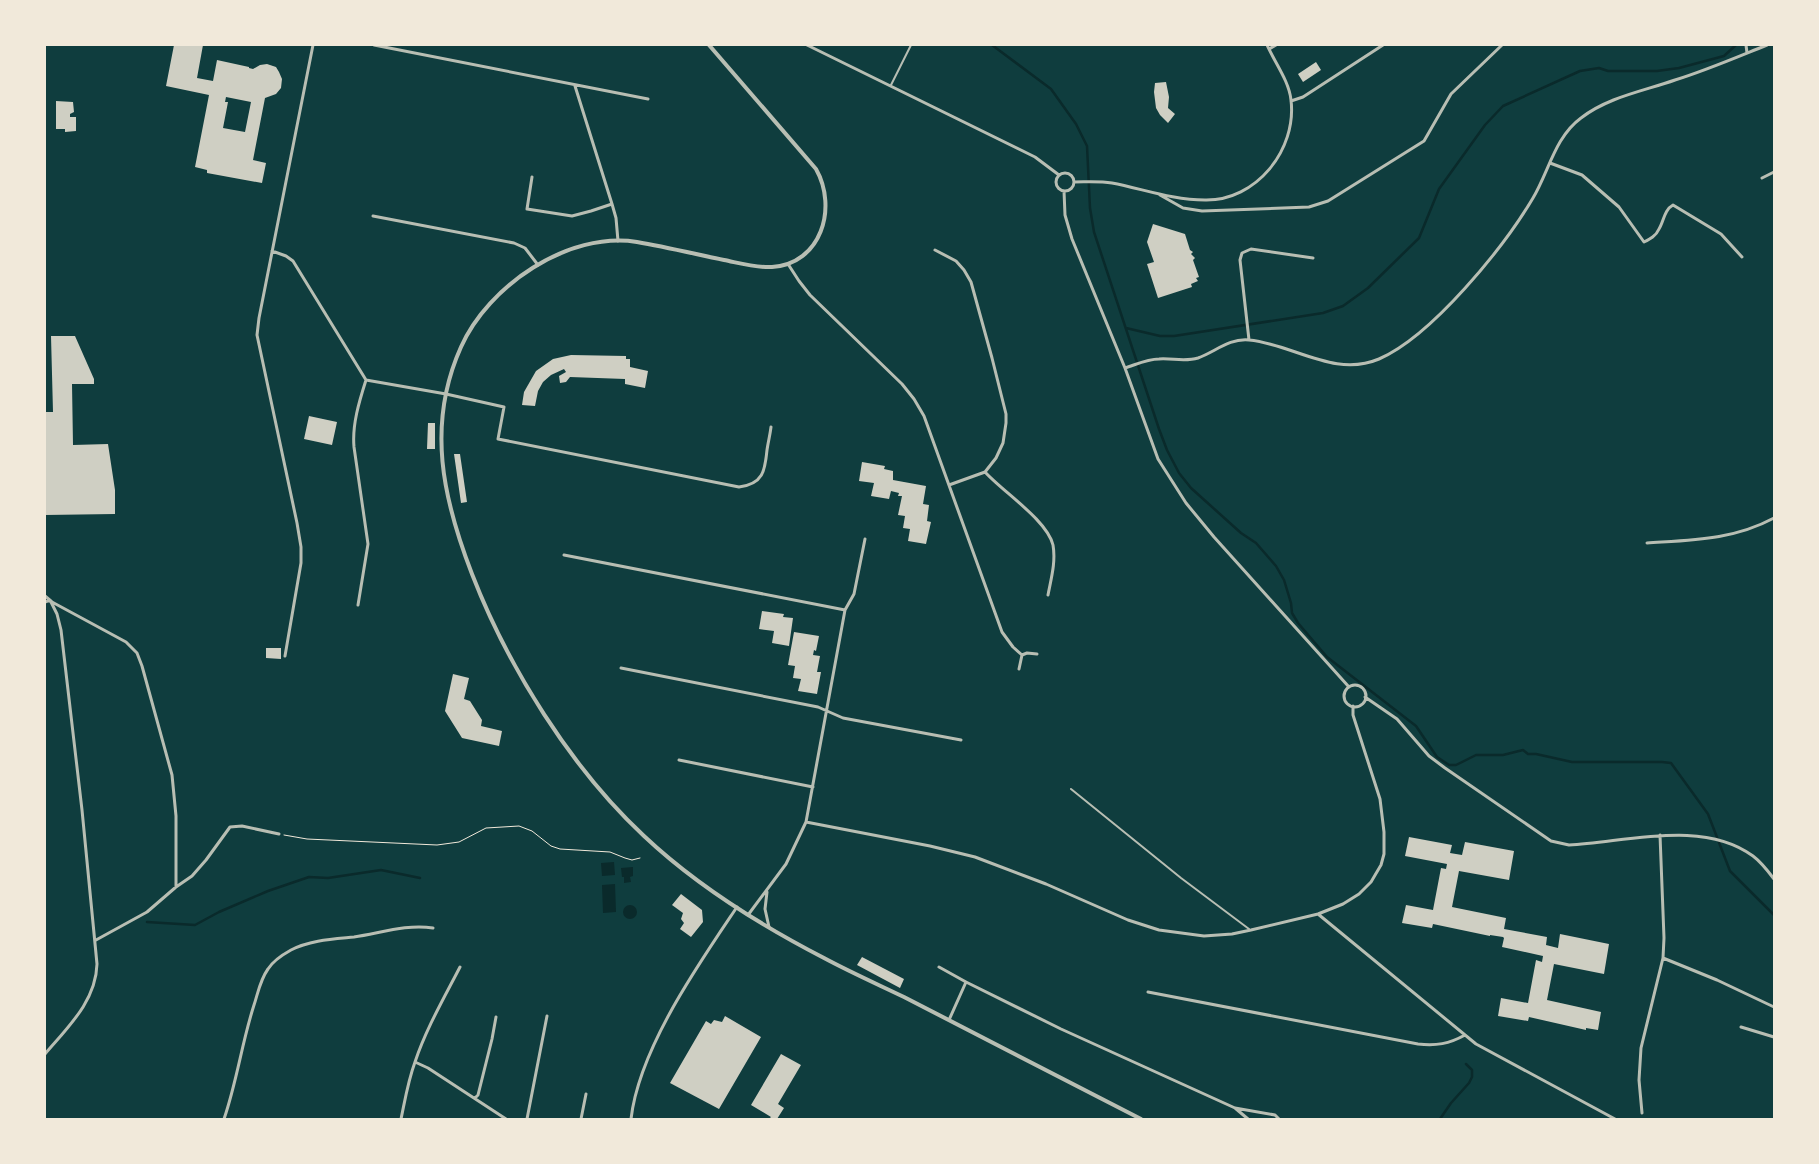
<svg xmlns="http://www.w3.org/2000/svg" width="1819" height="1164" font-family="Karla,sans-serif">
	<rect width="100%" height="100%" fill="#0f3d3e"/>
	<!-- water -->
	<path fill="#0a2a2b" d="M 614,862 L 615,875 L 602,876 L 601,863 Z
		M 633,867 L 633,876 L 630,877 L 631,882 L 624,883 L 624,877 L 622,877 L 621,868 Z
		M 615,884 L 616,912 L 603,913 L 602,885 Z
		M623 912a7 7 0 1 1 14 0a7 7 0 1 1-14 0Z"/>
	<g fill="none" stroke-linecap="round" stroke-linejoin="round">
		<!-- stream -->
		<path stroke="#0a2a2b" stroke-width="2.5" d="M 992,45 L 1051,89 L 1076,124 L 1087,146 L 1090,208 L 1094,232 L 1159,429 L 1167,450 L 1179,473 L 1191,488 L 1241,533 L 1256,543 L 1276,566 L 1284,580 L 1291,603 L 1292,613 L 1298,623 L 1327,657 L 1416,726 L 1437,757 L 1449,765 L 1456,765 L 1476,755 L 1503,755 L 1523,750 L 1528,754 L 1536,754 L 1572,762 L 1662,762 L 1671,763 L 1708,814 L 1730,871 L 1774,915
			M 1126,328 L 1160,336 L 1174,336 L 1323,313 L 1343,306 L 1368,288 L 1419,238 L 1439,189 L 1485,125 L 1503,106 L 1580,71 L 1599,68 L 1608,71 L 1657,71 L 1679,68 L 1724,56 L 1736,45
			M 147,922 L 195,925 L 219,912 L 268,891 L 309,877 L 328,878 L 381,870 L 420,878
			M 1440,1119 L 1451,1103 L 1469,1083 L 1472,1077 L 1472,1070 L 1466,1064"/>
	</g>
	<!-- building -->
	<path fill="#cfcfc3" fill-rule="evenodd" d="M 174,45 L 203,45 L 197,78 L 213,81 L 217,60 L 249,67 L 249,68 L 253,69 L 260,65 L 267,64 L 276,67 L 279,72 L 282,79 L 281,88 L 276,94 L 265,98 L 253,160 L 266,163 L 262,183 L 207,173 L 207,170 L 195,167 L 209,95 L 166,86 ZM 226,97 L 251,102 L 245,132 L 223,128 L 228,102 L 225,102 Z
		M 1316,62 L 1321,70 L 1303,82 L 1298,74 Z
		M 1166,82 L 1169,97 L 1168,108 L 1175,114 L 1168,123 L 1160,115 L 1156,108 L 1154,92 L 1155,83 Z
		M 56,101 L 73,102 L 74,112 L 70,114 L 70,117 L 76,117 L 76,131 L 65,132 L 65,129 L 56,129 Z
		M 1153,224 L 1185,234 L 1190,250 L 1193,252 L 1191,254 L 1195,258 L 1193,260 L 1199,277 L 1196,278 L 1198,281 L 1191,284 L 1192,287 L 1158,298 L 1147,264 L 1154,262 L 1147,242 Z
		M 51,336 L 75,336 L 94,379 L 94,384 L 72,384 L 73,445 L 108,444 L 115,490 L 115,514 L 45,515 L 45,412 L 53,412 Z
		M 571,355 L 626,356 L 626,359 L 630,359 L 630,367 L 648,371 L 645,388 L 625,384 L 625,379 L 570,377 L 566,382 L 560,383 L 559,376 L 566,372 L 564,369 L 551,375 L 543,382 L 538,391 L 535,406 L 522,405 L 524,392 L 536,371 L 553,359 Z
		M 309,416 L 337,422 L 332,445 L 304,439 Z
		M 428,423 L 435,423 L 435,449 L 427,449 Z
		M 454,454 L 460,454 L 467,502 L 461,503 Z
		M 862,462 L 885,466 L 884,469 L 893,471 L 893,480 L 926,486 L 923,504 L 929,505 L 927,521 L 931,522 L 926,544 L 908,541 L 910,529 L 903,528 L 905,516 L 898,515 L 902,496 L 898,496 L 899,493 L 891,491 L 889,499 L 871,496 L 874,483 L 859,481 Z
		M 762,611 L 784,614 L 783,617 L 793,618 L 789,646 L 772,643 L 774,631 L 759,629 Z
		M 794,632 L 819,636 L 816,651 L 814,650 L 813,655 L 820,656 L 817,672 L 821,672 L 817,694 L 798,691 L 801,679 L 793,678 L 795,666 L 788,665 Z
		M 266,648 L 281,648 L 281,659 L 266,658 Z
		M 453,674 L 469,678 L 464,699 L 470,701 L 482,720 L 481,726 L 502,731 L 499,746 L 462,738 L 445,711 Z
		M 1409,837 L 1452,845 L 1450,853 L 1462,855 L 1465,842 L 1514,851 L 1509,880 L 1459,871 L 1452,907 L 1506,918 L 1504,929 L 1547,937 L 1546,945 L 1558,948 L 1560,934 L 1609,944 L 1604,974 L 1554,964 L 1547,1000 L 1601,1012 L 1598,1030 L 1586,1028 L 1586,1030 L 1529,1017 L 1528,1021 L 1498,1016 L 1501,998 L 1528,1003 L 1536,960 L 1542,962 L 1543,956 L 1502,947 L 1504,938 L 1503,937 L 1490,935 L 1490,936 L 1433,924 L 1432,928 L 1402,923 L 1406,905 L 1433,910 L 1441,868 L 1446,869 L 1447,864 L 1405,856 Z
		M 681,894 L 702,910 L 703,922 L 691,937 L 680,929 L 684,923 L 681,919 L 683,913 L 672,905 Z
		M 862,957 L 904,979 L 900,988 L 857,965 Z
		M 725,1016 L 761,1037 L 719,1109 L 670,1083 L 706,1021 L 711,1024 L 714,1020 L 722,1022 Z
		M 781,1054 L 801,1065 L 778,1104 L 784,1108 L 777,1119 L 769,1119 L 771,1117 L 751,1105 Z"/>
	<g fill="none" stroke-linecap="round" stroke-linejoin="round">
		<!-- path -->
		<path stroke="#f1e9da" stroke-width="1" d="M 284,835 L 307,839 L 437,845 L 459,842 L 486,828 L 519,826 L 532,831 L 551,846 L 560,849 L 610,852 L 625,858 L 632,860 L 640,858"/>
		<!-- service -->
		<path stroke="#b8beb3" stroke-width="2" d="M 891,85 L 911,45
			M 1071,789 L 1181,878 L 1249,929"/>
		<!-- minor -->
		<path stroke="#b8beb3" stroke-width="3" d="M 374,45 L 648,99
			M 807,45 L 1035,157 L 1059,175
			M 1746,45 L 1747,53
			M 1269,49 L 1276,45
			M 575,86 L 612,204 L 616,218 L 618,241
			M 1291,101 L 1303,97 L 1383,45
			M 1550,163 L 1582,175 L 1619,207 L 1644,242 C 1650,239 1656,236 1659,229 C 1664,221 1664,210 1673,205 L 1721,234 L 1742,257
			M1056 182a9 9 0 1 1 18 0a9 9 0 1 1-18 0Z
			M 532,177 L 527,209 L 572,216 L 591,211 L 612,204
			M 1762,178 L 1774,172
			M 1074,182 C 1087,182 1099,181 1112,183 C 1143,189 1173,200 1205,200 C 1256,201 1297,150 1291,100 C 1289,81 1275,63 1267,45
			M 1064,191 L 1065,215 L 1072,239 L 1125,368 L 1158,459 L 1186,503 L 1214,537 L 1349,687
			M 1160,195 L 1183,208 L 1202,211 L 1309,207 L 1328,201 L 1424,141 L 1451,94 L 1502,45
			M 373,216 L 514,243 L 525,248 L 538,265
			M 935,250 L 956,261 L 964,270 L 971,282 L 992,358 L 1006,414 L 1006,423 L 1003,443 L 996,458 L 985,472 L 949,485
			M 272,251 L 286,256 L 293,261 L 366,380 L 446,394 L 504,407 L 498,439 L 739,487 C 763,484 765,471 767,450 C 768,443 770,435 771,427
			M 788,264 L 799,281 L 810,295 L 902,384 L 914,399 L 924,416 L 1002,632 L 1013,647 L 1022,655
			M 1249,340 L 1240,260 L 1242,253 L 1251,249 L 1313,258
			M 1125,368 C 1135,365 1147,359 1159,359 C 1172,358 1185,362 1198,358 C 1215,352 1229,338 1249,340 C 1293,344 1334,378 1379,359 C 1432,336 1504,247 1533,198 C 1549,171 1555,137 1581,118 C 1608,97 1644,91 1675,80 C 1707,70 1737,57 1767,45
			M 985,472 C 1003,492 1047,520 1053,545 C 1056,562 1051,579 1048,595
			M 1647,543 C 1692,540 1733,540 1774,518
			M 564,555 L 845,610
			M 45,596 L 52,602 L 126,642 L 137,653 L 142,666 L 172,775 L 176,816 L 176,887
			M 45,602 L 50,600 L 57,614 L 61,630 L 82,810 L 97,964 C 96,1001 68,1027 45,1054
			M 358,605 L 368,544 L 354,447 C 352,425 359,402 366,380
			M 1022,655 L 1027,653 L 1037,654
			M 285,656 L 301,563 L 301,547 L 297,523 L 257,335 L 259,318 L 313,45
			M 621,668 L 818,707 L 843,718 L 961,740
			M 1019,669 L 1022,655
			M1344 696a11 11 0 1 1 22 0a11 11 0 1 1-22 0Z
			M 1365,697 L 1397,719 L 1429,756 L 1445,768 L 1551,841 L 1569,845 C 1627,842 1703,819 1753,856 C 1761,862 1768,871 1774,879
			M 679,760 L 813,787
			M 806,822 L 930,846 L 975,857 L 1046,884 L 1128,920 L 1159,930 L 1204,936 L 1232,934 L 1251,930 L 1318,914 L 1343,904 L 1359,894 L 1371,882 L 1381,865 L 1384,854 L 1384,832 L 1380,799 L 1353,715 L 1353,706
			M 767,892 L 765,909 L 769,927
			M 1318,914 L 1476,1044 L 1615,1119
			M 748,915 L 786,864 L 806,822 L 845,610 L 854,594 L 865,539
			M 96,940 L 147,912 L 176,887 L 192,876 L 206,860 L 230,827 L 242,826 L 279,834
			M 1663,958 L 1717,980 L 1774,1007
			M 939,967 L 966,982
			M 1148,992 L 1418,1044 C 1436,1046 1449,1044 1465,1035
			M 949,1020 L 966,982 L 1061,1029 L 1235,1108 L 1275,1115 L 1279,1119
			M 1741,1027 L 1774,1037
			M 415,1062 L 428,1068 L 506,1119
			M 475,1098 L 478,1095 L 492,1039 L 496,1017
			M 1235,1108 L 1248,1119
			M 1642,1113 L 1639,1080 L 1641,1048 L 1663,958 L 1664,938 L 1660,835
			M 224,1119 C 237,1081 242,1042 254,1005 C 258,993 260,980 268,969 C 273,961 282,955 291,950 C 310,940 334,939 354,937 C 381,933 406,924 433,928
			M 401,1119 C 405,1100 408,1081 415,1062 C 426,1029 444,998 460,967
			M 527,1119 L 547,1016
			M 581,1119 L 586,1094
			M 631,1119 C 639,1049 698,965 737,907"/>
		<!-- tertiary -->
		<path stroke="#b8beb3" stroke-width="4" d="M 709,45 L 816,169 C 838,208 821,264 772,267 C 756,268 739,263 724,260 C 695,254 666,247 637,242 C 568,231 488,286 461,347 C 426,425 443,499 472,574 C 508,667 571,768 644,836 C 696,885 760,925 824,958 C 850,972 877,984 904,997 C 983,1037 1062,1078 1141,1119"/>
	</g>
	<!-- border -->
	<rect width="1819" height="1164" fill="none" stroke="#f1e9da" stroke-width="92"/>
</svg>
